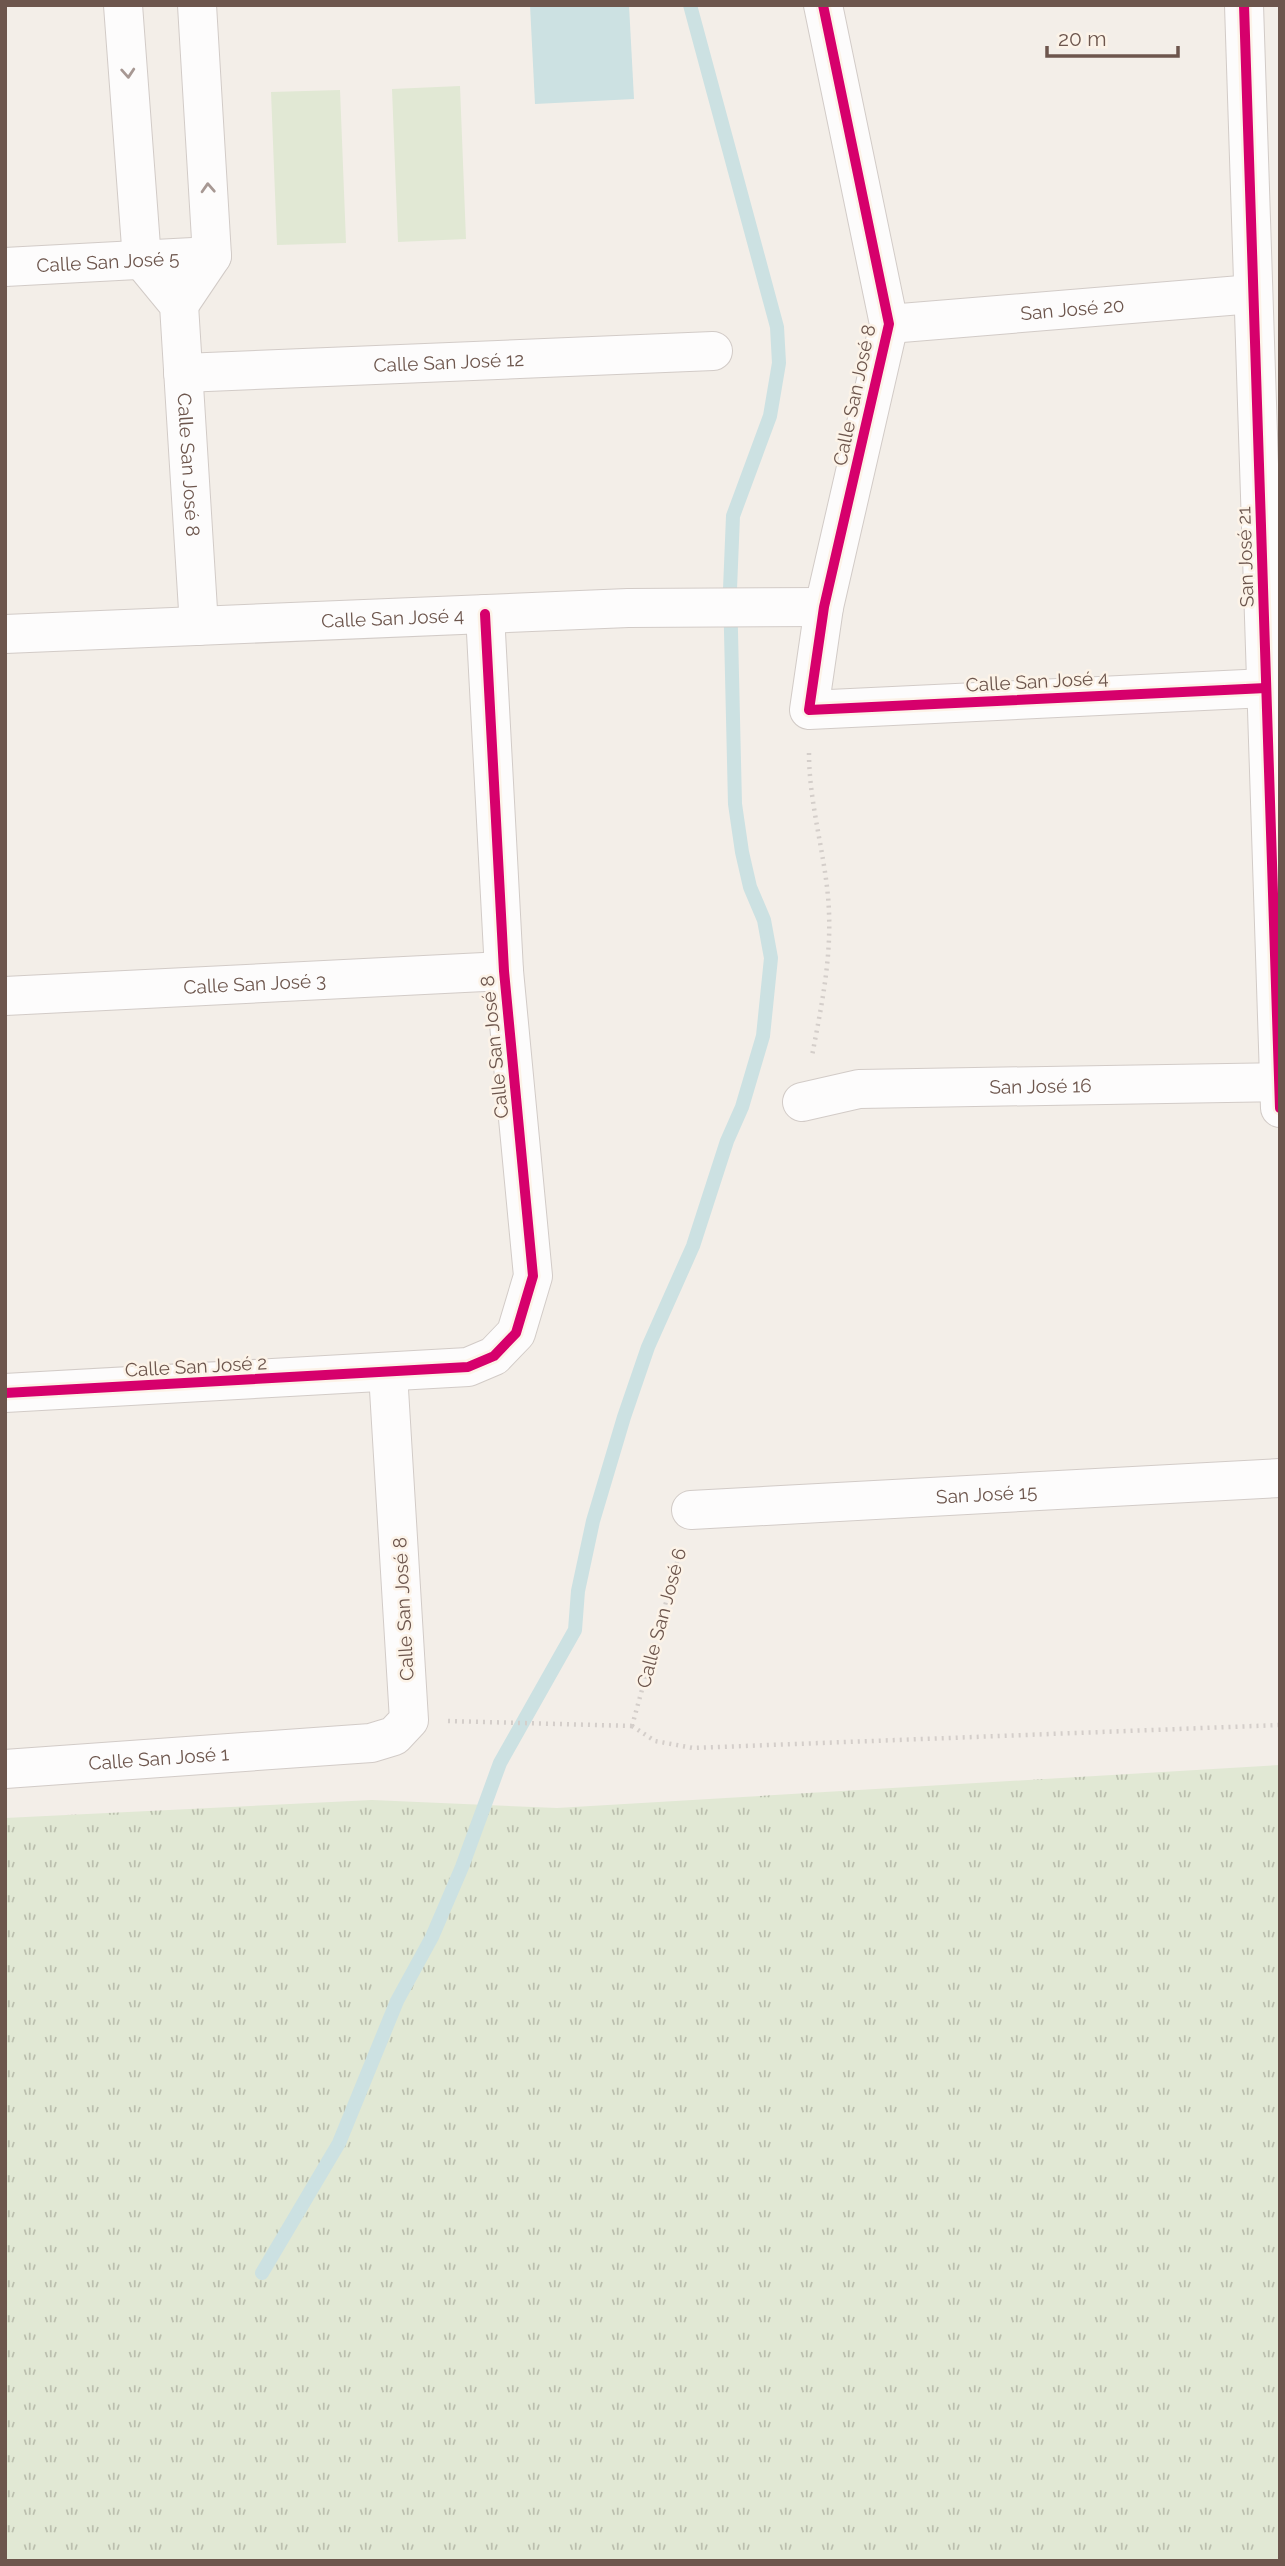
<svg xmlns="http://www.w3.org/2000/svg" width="1285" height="2566" font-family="Raleway,sans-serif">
	<defs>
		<pattern id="grass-tufts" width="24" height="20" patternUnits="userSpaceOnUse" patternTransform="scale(1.75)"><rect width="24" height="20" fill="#e1e8d4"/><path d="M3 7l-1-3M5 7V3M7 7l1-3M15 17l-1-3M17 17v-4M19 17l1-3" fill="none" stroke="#bbbfae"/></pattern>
	</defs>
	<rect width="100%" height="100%" fill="#f3eee8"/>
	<!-- grass -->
	<path fill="url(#grass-tufts)" d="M 1280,1765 L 1280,2561 L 5,2561 L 5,1818 L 372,1800 L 557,1808 Z"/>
	<!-- pitch -->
	<path fill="#e1e8d4" d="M 460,86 L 466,239 L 398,242 L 392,89 Z
		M 340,90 L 346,243 L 277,245 L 271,92 Z"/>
	<!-- water -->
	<path fill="#cce1e2" d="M 530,5 L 629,5 L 634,99 L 535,104 Z"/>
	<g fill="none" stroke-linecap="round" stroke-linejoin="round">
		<!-- stream -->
		<path stroke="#cce1e2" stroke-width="14" d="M 262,2273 L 339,2143 L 397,2001 L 432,1937 L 462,1867 L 500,1763 L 575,1630 L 578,1591 L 593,1521 L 624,1417 L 648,1347 L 693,1246 L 727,1141 L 742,1107 L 763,1036 L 771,958 L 764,920 L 750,887 L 742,852 L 735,804 L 730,589 L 733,516 L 770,416 L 779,363 L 777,327 L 690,5"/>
		<!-- street casing -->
		<g stroke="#d2cbc7" stroke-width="40">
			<g id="street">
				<path id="s1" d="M 123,5 L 142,260 L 179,305 L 199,626"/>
				<path d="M 823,5 L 889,324 L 824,607 L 809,710 L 1266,688"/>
				<path d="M 1244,5 L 1280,1108"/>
				<path id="s2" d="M 5,267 L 212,256"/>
				<path d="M 179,305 L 212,256 L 197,5"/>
				<path id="s3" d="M 889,324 L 1253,294"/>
				<path id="s4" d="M 183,373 L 713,351"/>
				<path id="s5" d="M 5,634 L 628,608 L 824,607"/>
				<path id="s6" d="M 5,996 L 504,971"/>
				<path id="s7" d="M 802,1102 L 859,1089 L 1280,1082"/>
				<path d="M 5,1393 L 468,1367 L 494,1356 L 516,1333 L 533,1276 L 504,971 L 485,614"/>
				<path id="s8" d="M 691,1510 L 1280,1478"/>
				<path id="s9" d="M 5,1769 L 371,1743 L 394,1736 L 409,1720 L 388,1373"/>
			</g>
		</g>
		<!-- path -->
		<path stroke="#d4ceca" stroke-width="4.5" stroke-dasharray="2 5" stroke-linecap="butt" d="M 809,753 C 809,807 827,859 829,912 C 831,962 821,1008 812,1056
			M 448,1721 L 632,1726
			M 632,1726 L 655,1741 L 693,1748 L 1280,1725
			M 632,1726 L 681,1548"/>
		<!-- street -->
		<use href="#street" stroke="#fdfcfc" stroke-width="38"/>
		<!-- cycleway casing -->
		<g stroke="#fcf3e8" stroke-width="15">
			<path id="cycleway" d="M 823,5 L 889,324 L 824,607 L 809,710 L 1266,688
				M 1244,5 L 1280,1108
				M 5,1393 L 468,1367 L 494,1356 L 516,1333 L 533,1276 L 504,971 L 485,614"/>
		</g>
		<!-- cycleway -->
		<use href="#cycleway" stroke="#d6006c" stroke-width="10"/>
	</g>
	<!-- one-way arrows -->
	<defs><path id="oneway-chevron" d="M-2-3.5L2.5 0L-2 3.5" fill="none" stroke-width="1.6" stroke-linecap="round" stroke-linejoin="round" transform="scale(1.75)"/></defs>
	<g stroke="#a79893">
		<use href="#oneway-chevron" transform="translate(128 73) rotate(86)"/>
		<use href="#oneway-chevron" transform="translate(208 188) rotate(-93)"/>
	</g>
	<g text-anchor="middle" stroke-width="5" stroke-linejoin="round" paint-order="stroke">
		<!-- street labels -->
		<g font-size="19" fill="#6d564d" stroke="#fcf3e8">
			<text dy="7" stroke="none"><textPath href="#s2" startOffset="103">Calle San José 5</textPath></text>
			<text dy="7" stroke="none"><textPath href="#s3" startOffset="184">San José 20</textPath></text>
			<text dy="7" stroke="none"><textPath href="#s4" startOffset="266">Calle San José 12</textPath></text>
			<text transform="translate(854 395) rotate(-78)" y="7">Calle San José 8</text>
			<text dy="7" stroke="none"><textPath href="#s1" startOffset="474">Calle San José 8</textPath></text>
			<text transform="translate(1245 557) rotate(-92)" y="7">San José 21</text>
			<text dy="7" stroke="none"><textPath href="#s5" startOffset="388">Calle San José 4</textPath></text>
			<text transform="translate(1037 681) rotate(-3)" y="7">Calle San José 4</text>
			<text dy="7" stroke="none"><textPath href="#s6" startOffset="250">Calle San José 3</textPath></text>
			<text transform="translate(494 1047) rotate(-96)" y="7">Calle San José 8</text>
			<text dy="7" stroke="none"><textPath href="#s7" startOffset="240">San José 16</textPath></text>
			<text transform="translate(196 1366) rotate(-3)" y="7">Calle San José 2</text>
			<text dy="7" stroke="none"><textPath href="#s8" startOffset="296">San José 15</textPath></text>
			<text transform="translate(403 1609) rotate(-93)" y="7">Calle San José 8</text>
			<text transform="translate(661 1618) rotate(-75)" y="7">Calle San José 6</text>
			<text dy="7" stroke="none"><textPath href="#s9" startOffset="154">Calle San José 1</textPath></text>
		</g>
	</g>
	<!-- border -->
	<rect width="1285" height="2566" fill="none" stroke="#6d564d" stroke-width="14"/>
	<!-- scale -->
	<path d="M1047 46v10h131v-10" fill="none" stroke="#6d564d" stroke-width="3.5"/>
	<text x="1058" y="46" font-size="21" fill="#6d564d" stroke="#fcf3e8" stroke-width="5" paint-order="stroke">20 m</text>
</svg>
